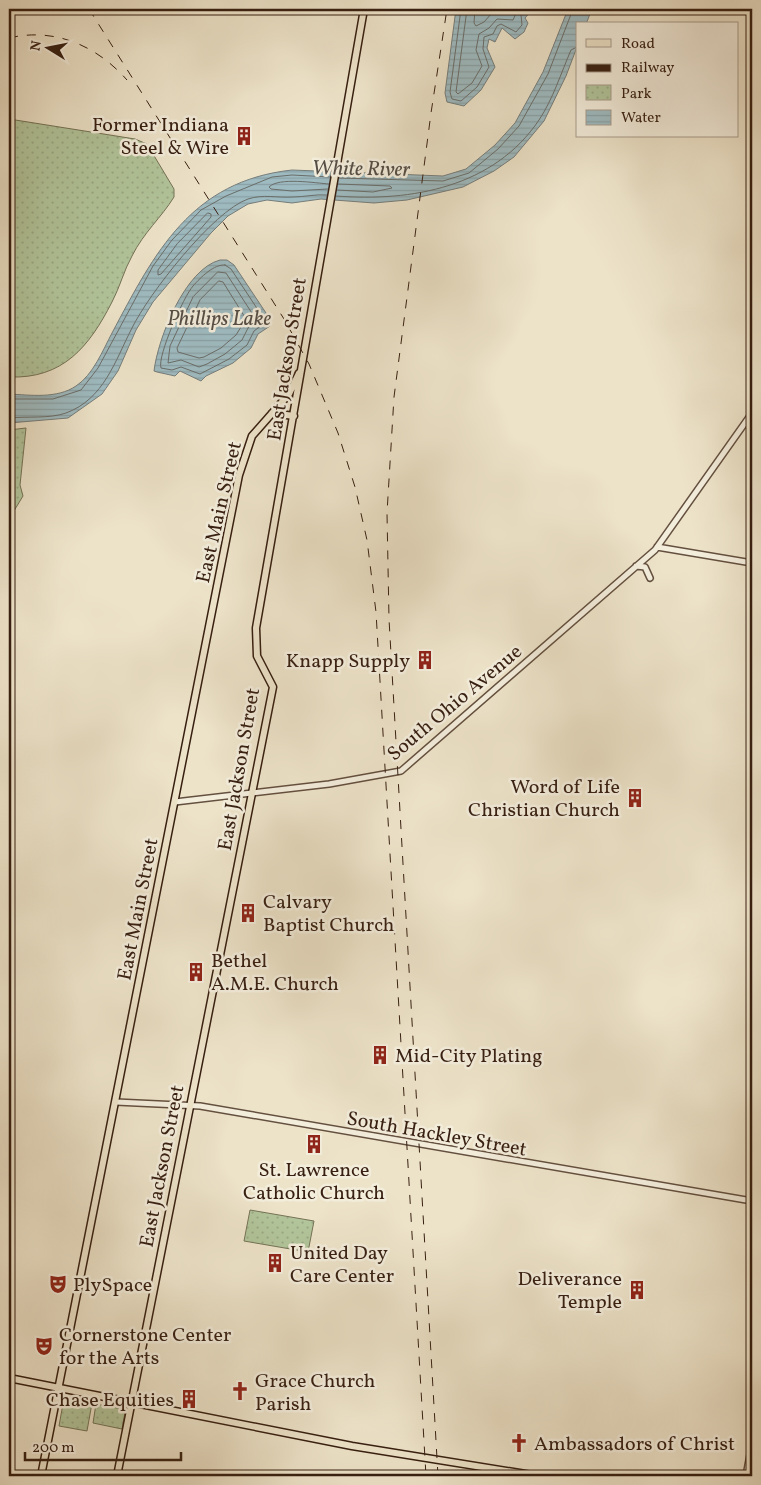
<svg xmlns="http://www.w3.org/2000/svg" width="761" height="1485" font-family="Vollkorn,serif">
	<defs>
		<pattern id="park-dots" width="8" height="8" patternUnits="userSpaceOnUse" patternTransform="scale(1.25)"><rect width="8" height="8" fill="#b2c59b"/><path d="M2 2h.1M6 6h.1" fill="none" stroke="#9aa984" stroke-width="1.8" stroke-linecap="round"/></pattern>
		<pattern id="water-rules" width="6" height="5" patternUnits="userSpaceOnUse" patternTransform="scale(1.25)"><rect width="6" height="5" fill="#9ebbc1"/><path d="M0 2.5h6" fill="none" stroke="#89a0a5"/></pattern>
	</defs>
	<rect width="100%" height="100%" fill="#ede3c9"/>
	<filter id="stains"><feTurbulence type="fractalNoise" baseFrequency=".004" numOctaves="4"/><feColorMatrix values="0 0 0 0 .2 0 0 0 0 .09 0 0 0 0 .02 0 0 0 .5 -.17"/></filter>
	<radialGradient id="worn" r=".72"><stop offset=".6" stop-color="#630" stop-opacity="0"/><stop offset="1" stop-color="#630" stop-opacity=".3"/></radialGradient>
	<!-- park -->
	<path fill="url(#park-dots)" stroke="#747256" d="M 9,119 L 135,139 L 147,144 L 174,189 L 174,197 C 161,218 144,232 132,256 C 124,270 120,287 112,302 C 89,347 63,379 9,377 Z
		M 26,428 L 20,485 L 23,496 L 9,519 L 9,430 Z
		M 250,1210 L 314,1221 L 308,1252 L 244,1241 Z
		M 64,1398 L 92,1403 L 87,1431 L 59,1426 Z
		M 96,1404 L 122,1409 L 125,1412 L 122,1429 L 93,1423 Z"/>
	<!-- water -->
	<path fill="url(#water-rules)" stroke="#757d7b" d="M 456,9 L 533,9 L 525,18 L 528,23 L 524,32 L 515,39 L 502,28 L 495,42 L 489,39 L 487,48 L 495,67 L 481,90 L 464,106 L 447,102 L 445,93 Z
		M 568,9 L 592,9 L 586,24 L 577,24 L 577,47 L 566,76 L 544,121 L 514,157 L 494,171 L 463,187 L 407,200 L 374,203 L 321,199 L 292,203 L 267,200 L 248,204 L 228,216 L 211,233 L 153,302 L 136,330 L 118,371 L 102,394 L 68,418 L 9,423 L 9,394 C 30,395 57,399 76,386 C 93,375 103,350 112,333 C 155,252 191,181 292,170 L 443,176 L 466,169 L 495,145 L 515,123 L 543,72 Z
		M 220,260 L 227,260 L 234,265 L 270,319 L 270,326 L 258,334 L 251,348 L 233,363 L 206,376 L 201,381 L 180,371 L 175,376 L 157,372 L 154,371 C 158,338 185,269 220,260 Z"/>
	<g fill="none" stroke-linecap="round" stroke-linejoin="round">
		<!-- shore -->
		<path stroke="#6a6d69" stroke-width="1" d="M 461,9 L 450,92 L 452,99 L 461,101 L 477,87 L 489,67 L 483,49 L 484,37 L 493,34 L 497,26 L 501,24 L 516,32 L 522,25 L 521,15 L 526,9
			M 467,9 L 456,92 L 458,94 L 472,83 L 482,66 L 476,50 L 479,34 L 489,28 L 497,19 L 513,20 L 518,9
			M 475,9 L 474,23 L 476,26 L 484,22 L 492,13 L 509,9
			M 339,178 L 443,181 L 469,173 L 498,149 L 519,126 L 548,74 L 573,9
			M 328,189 L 292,191 L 271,189 L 269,187 C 279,177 315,183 329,184
			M 337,190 L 373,192 L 392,188 L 390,186 L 338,184
			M 336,196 C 412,202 494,187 539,120 C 553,99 561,73 571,50 L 577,47
			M 208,213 L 211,214 L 211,217 L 161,274 L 158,275 L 158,270 L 177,244 Z
			M 225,265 L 231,269 L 262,316 L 265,323 L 254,331 L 247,345 L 229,359 L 200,374 L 181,367 L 172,370 L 161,368 C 157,356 184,296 193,286 C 201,277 214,264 225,265 Z
			M 218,272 L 226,273 L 257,321 L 248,328 L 242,340 L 225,354 L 207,364 L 199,367 L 181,360 L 168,363 L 170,346 L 193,297 Z
			M 219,281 L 223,282 L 246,319 L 236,335 L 221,348 L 204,357 L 199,358 L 178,352 L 177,348 L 200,300 Z
			M 9,399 L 53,399 L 81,390 L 98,368 L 153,266 L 172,240 L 201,210 L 226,196 L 272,177 L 292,175 L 330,177
			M 9,418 C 27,416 49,419 66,413 C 104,399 115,361 132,328 C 148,295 213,211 248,199 C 263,194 277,198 293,197 C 304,197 316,194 327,195"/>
		<!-- minor casing -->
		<g stroke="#64503f" stroke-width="8">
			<path id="minor" d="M 657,547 L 752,563
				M 636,566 L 645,567 L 650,578
				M 175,802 L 329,784 L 401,771 L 655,550 L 752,413
				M 116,1102 L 200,1106 L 752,1201
				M 746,1476 L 752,1444"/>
		</g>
		<!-- major casing -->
		<g stroke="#371f11" stroke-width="9">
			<path id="major" d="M 272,413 L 294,416
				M 9,1378 L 352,1446 L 538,1476
				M 41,1476 L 239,475 L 252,436 L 289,394 L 299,373
				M 117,1476 L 273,687 L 257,656 L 256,628 L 364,9"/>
		</g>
		<!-- minor -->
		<use href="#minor" stroke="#f3eddc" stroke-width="5"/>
		<!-- major -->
		<use href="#major" stroke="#ede3c9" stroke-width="6"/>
		<!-- rail -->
		<path stroke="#371f11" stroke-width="1" stroke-dasharray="9 9" stroke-linecap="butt" d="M 89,9 L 284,319 L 309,364 L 338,433 L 355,487 L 367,540 L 376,612 L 426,1476
			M 9,12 L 11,9
			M 9,38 C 55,27 97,46 127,80
			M 438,1476 L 389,619 L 387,513 L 394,397 L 431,113 L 447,9"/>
	</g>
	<!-- icons -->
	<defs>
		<g id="building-bare" transform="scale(1.5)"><path d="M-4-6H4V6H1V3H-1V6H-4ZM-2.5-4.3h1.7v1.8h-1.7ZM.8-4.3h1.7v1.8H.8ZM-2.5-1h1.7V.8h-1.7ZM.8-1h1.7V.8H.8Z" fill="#8f2418" stroke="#f3eddc" stroke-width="2.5" paint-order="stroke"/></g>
		<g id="theatre-bare" transform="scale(1.5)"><path d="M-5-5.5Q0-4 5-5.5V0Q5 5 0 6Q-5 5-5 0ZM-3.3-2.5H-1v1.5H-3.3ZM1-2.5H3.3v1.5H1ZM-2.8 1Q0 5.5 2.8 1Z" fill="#8f2418" stroke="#f3eddc" stroke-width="2.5" paint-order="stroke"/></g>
		<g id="church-bare" transform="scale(1.5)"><path d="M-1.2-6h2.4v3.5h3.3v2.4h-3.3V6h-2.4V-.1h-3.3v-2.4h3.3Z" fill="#8f2418" stroke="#f3eddc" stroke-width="2.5" paint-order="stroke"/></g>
	</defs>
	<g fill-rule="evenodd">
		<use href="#building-bare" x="244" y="136"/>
		<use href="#building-bare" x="425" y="660"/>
		<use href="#building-bare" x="635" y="798"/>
		<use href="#building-bare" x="248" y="913"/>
		<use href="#building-bare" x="196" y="972"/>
		<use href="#building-bare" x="380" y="1055"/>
		<use href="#building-bare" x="314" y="1144"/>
		<use href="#building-bare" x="275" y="1263"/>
		<use href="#theatre-bare" x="58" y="1284"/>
		<use href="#building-bare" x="637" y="1290"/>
		<use href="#theatre-bare" x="44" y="1346"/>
		<use href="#church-bare" x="240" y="1391"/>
		<use href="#building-bare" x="189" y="1399"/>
		<use href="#church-bare" x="519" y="1443"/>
	</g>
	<g text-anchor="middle" stroke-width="5" stroke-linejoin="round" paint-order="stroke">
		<!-- poi labels -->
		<g font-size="20" fill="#371f11" stroke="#f3eddc" text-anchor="start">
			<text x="229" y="131" text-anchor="end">Former Indiana<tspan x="229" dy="23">Steel &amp; Wire</tspan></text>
			<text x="410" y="667" text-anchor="end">Knapp Supply</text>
			<text x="620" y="793" text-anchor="end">Word of Life<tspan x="620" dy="23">Christian Church</tspan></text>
			<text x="263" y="908">Calvary<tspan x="263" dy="23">Baptist Church</tspan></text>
			<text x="211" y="967">Bethel<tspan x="211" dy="23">A.M.E. Church</tspan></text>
			<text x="395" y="1062">Mid-City Plating</text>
			<text x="314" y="1176" text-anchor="middle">St. Lawrence<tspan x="314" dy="23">Catholic Church</tspan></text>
			<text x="290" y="1259">United Day<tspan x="290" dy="23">Care Center</tspan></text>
			<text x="622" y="1285" text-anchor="end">Deliverance<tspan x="622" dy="23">Temple</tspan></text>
			<text x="73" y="1291">PlySpace</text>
			<text x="59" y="1341">Cornerstone Center<tspan x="59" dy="23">for the Arts</tspan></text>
			<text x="255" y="1387">Grace Church<tspan x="255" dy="23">Parish</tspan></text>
			<text x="174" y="1406" text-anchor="end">Chase Equities</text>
			<text x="534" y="1450">Ambassadors of Christ</text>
		</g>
		<!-- street labels -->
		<g font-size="20" fill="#371f11" stroke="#f3eddc">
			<text transform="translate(286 359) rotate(-81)" y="7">East Jackson Street</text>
			<text transform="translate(218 512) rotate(-77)" y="7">East Main Street</text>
			<text transform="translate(454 702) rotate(-40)" y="7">South Ohio Avenue</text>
			<text transform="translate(238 769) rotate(-80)" y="7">East Jackson Street</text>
			<text transform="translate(137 909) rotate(-79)" y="7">East Main Street</text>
			<text transform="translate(437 1133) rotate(10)" y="7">South Hackley Street</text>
			<text transform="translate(161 1166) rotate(-79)" y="7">East Jackson Street</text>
		</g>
		<!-- water labels -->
		<g font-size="21" font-style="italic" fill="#564e46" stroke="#f3eddc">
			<text transform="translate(361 168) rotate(1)" y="7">White River</text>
			<text x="219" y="325">Phillips Lake</text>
		</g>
	</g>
	<!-- margin -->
	<rect width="761" height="1485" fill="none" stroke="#ede3c9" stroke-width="30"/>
	<rect x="10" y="10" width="741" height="1465" fill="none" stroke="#371f11" stroke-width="2.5"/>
	<rect x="15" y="15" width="731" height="1455" fill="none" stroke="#371f11"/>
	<!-- legend -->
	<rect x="576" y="22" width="162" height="115" fill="#f3eddc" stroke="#a89b8b"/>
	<rect x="586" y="39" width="25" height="8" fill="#ede3c9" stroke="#a89b8b"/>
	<text x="621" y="48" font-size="15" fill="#371f11">Road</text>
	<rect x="586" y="64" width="25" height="8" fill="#371f11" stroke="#a89b8b"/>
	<text x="621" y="72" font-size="15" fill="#371f11">Railway</text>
	<rect x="586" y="85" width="25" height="15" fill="url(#park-dots)" stroke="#a89b8b"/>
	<text x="621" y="98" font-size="15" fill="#371f11">Park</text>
	<rect x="586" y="110" width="25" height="15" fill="url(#water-rules)" stroke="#a89b8b"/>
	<text x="621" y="122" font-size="15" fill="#371f11">Water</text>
	<!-- north arrow -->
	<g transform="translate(48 48) rotate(280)" stroke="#f3eddc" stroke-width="4" paint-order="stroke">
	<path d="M0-4L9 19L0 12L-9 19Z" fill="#371f11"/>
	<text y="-8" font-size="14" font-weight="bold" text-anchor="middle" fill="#371f11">N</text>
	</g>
	<!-- scale -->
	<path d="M25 1452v8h156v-8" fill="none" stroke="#371f11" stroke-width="2.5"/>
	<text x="32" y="1452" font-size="15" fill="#371f11" stroke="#f3eddc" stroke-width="4" paint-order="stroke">200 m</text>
	<rect width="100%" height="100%" filter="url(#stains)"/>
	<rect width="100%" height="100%" fill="url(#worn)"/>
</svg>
